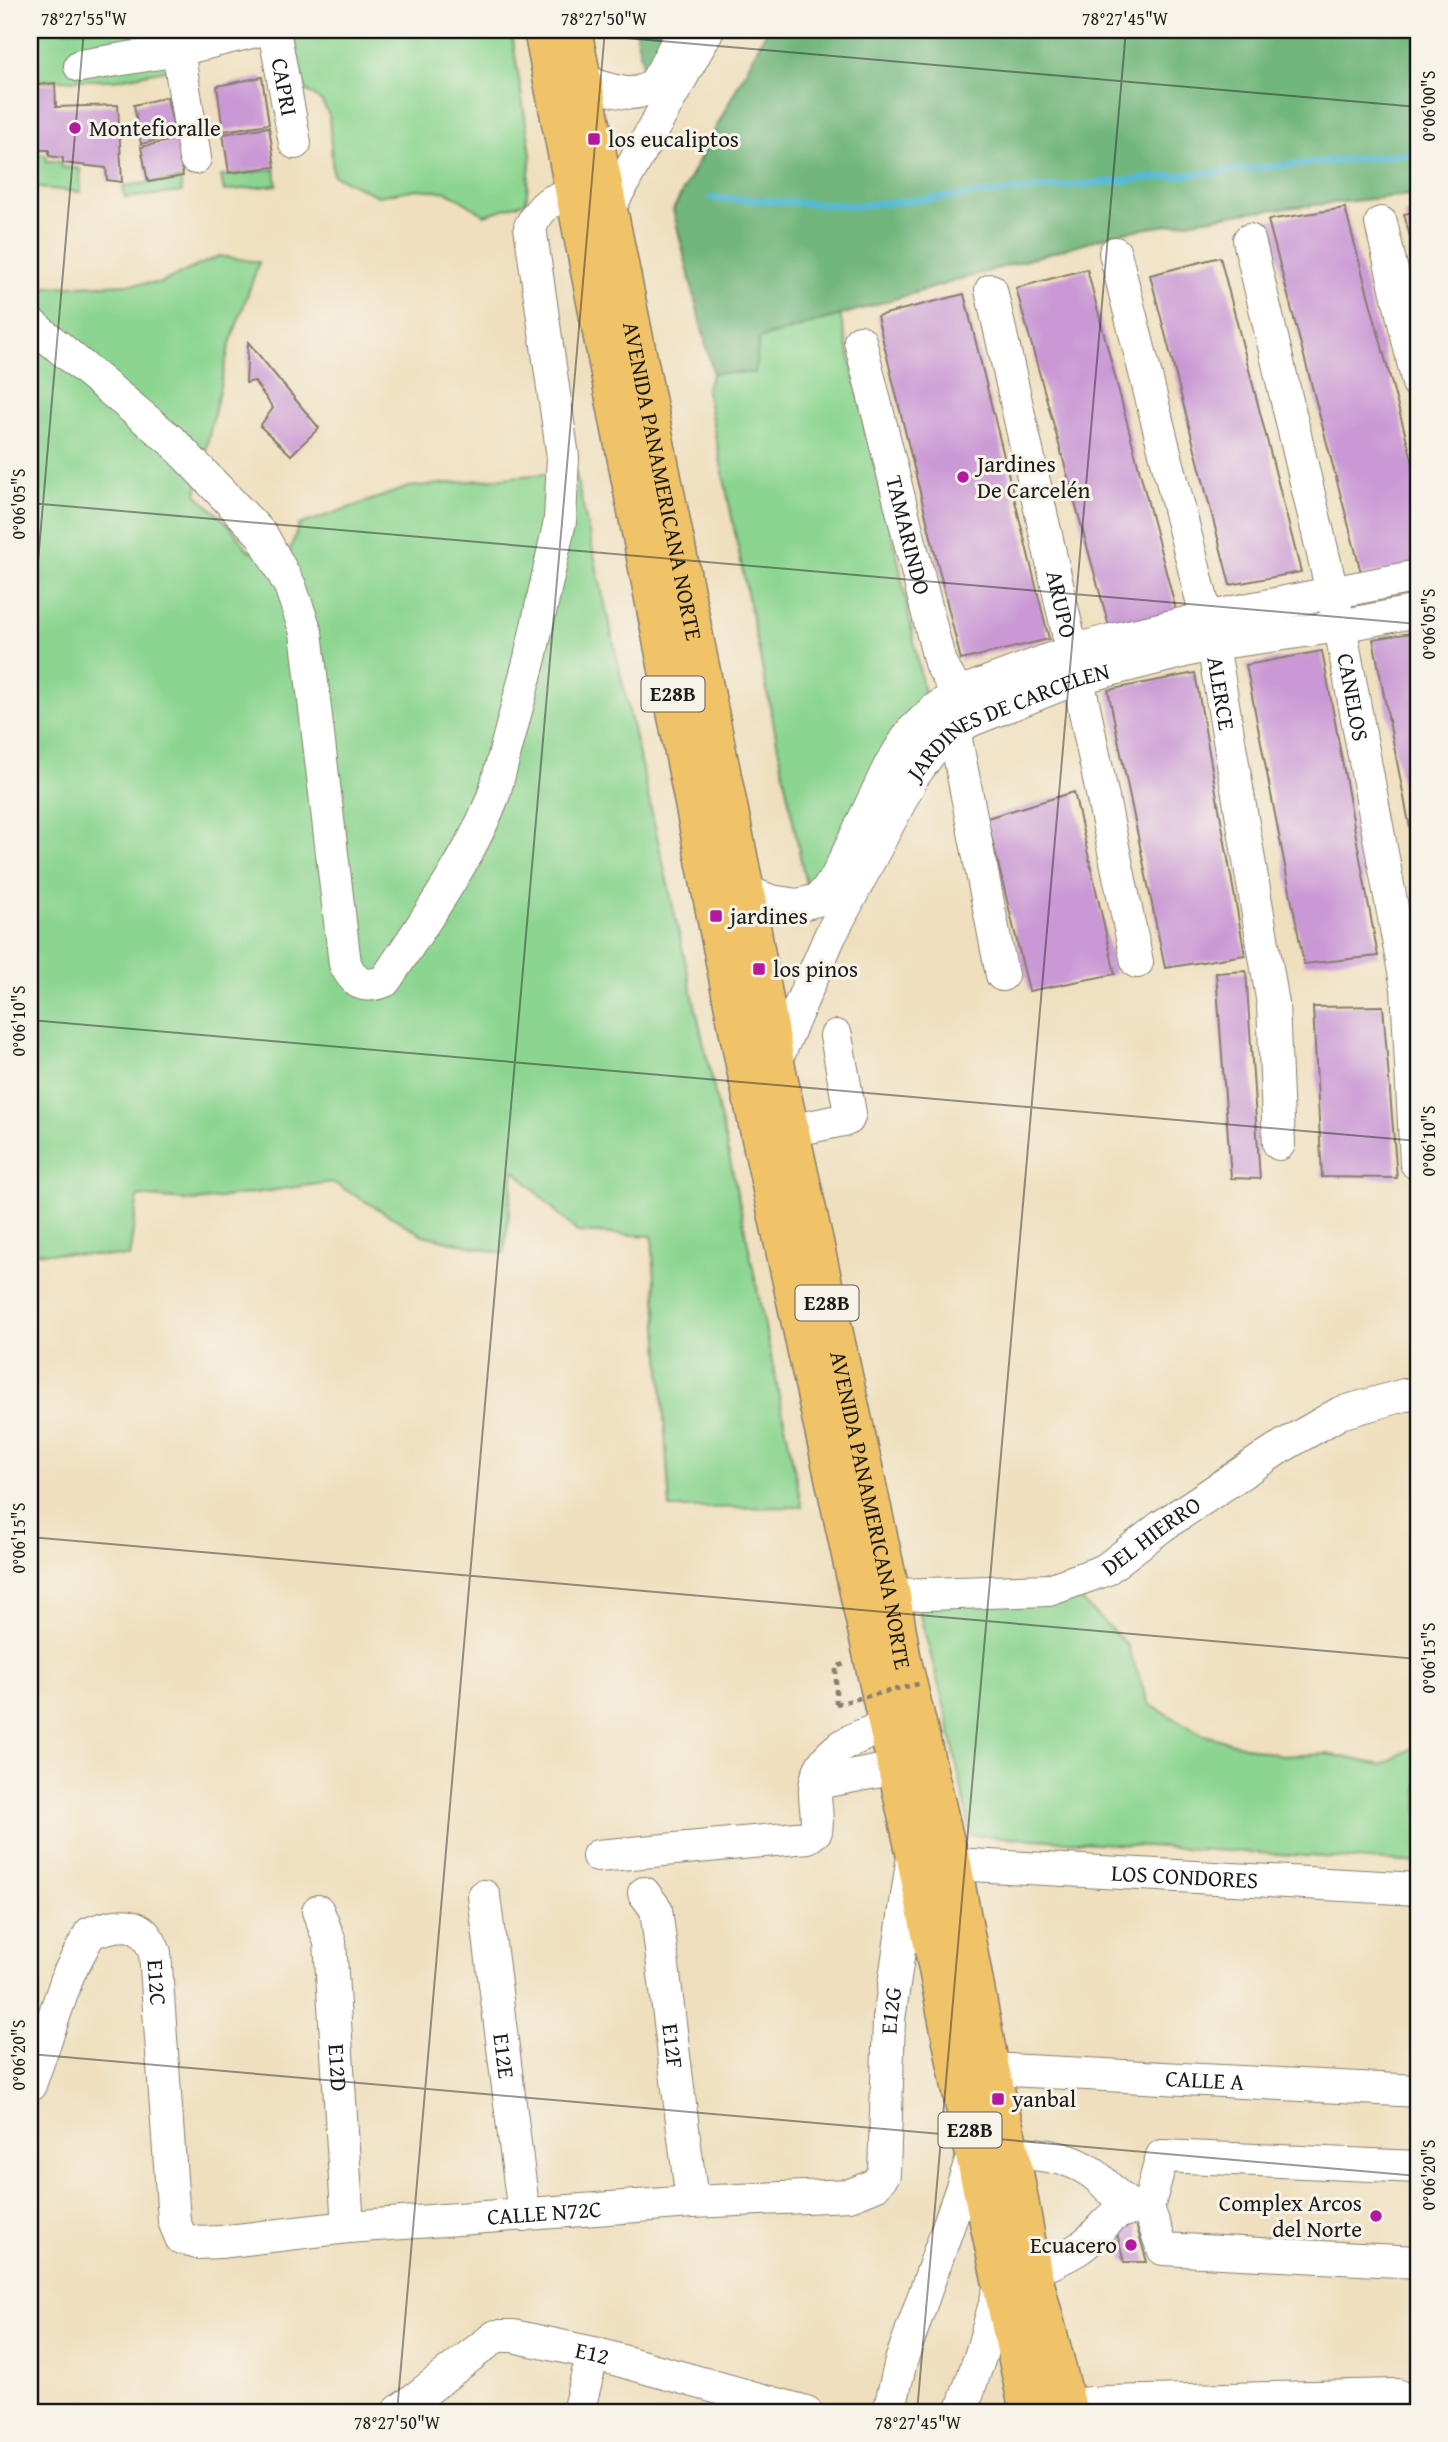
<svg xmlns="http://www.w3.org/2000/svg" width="1448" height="2442" font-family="'Gentium Book Plus',serif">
  <rect width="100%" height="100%" fill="#f7f3e8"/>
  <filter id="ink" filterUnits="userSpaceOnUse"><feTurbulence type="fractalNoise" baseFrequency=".0143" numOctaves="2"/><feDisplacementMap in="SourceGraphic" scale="14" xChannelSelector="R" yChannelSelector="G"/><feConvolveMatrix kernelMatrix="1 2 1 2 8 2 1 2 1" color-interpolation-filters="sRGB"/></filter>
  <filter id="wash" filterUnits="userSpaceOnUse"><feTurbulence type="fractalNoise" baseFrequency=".00686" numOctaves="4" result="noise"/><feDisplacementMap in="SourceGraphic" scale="28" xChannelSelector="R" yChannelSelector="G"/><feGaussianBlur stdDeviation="1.57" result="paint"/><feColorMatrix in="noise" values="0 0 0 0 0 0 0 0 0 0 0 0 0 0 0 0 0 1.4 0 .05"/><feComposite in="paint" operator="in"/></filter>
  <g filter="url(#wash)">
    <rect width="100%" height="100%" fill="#efdfbe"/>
    <path fill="#8cd591" stroke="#547856" stroke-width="2" d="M31,30H253L180,67L114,80H56L30,82Z
      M292,30H511L531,154L526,202L485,215L448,192L417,189L378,196L333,175L329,115L322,102L304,88Z
      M30,154L46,155L47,161L60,162L61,167L80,169L81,192L30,187Z
      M275,169L277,185L224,191L221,176Z
      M180,179L182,192L125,198L123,186Z
      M219,256L259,262L229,347L196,494L231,527L249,551L289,553L299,525L409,487L575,471L740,1205L802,1507L670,1508L652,1236L577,1232L514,1170L504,1254L423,1235L332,1182L197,1201L138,1196L129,1257L30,1252V307L46,287L160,283Z
      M840,315L897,555L925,698L860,799L808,895L706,389L713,373H755L758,339Z
      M916,1600H1081L1127,1645L1149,1704L1204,1735L1281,1756L1327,1754L1382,1765L1413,1747L1418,1675V1863L971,1835L948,1720Z"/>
    <path fill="#71b67b" stroke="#46694c" stroke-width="2" d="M635,30H666L644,70Z
      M767,30H1418V194L1249,212L1118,233L759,339L755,373H713L673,210Z"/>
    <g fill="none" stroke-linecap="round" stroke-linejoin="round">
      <path stroke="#55bad3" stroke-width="7" d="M712,198L855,206L1418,153"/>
    </g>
    <g id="blocks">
      <path fill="#ca99d5" d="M262,77L269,124L223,131L217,86Z
        M55,83L56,107L118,105L122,182L107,180L106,168L63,163V158L49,156V150H30V86Z
        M167,97L175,136L141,144L134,105Z
        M269,127L275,167L229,173L223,134Z
        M176,139L183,176L148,182L141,147Z
        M1345,208L1418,482V565L1362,576L1268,220Z
        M1418,211V263H1417L1404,214Z
        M1220,257L1301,572L1230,585L1150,275Z
        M1087,269L1177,614L1110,630L1016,288Z
        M964,294L1049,639L961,660L877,316Z
        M248,342L319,428L291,455L260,426L273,408L254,381L246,383Z
        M1418,632V864H1417L1373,639Z
        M1322,651L1378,956L1304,964L1246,665Z
        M1195,673L1245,955L1165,968L1108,690Z
        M1074,792L1115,974L1029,991L987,818Z
        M1246,971L1260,1179L1231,1178L1216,973Z
        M1383,1006L1397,1178L1322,1177L1313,1007Z
        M1136,2224L1147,2262H1124L1116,2229Z"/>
    </g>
  </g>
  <g filter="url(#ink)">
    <use href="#blocks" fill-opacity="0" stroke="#867e6d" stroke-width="2"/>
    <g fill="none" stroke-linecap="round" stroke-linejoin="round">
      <g stroke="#867e6d" stroke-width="34">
        <g id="minor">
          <path id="s1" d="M274,30L295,143"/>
          <path d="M178,50L195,158"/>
          <path d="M80,66L178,50L260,30"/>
          <path d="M582,80C604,88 638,104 656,81C663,71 669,57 675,46"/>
          <path d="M608,210L708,30"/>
          <path d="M1381,223L1418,383"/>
          <path id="s2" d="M1249,240L1340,626L1407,988L1416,1163"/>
          <path id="s3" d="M1115,253L1213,644L1273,1004L1279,1144"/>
          <path id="s4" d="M991,290L1078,678L1137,962"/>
          <path d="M30,323L173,442L262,535L290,586L306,632L345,964C355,984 363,989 385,981C423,923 470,859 494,794L530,658L560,521L563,457L530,227C542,204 550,199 575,194"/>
          <path id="s5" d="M860,341L940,663L969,712"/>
          <path d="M954,729L1002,975"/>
          <path d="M744,886L755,895L771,901L797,905L818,900L835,880L889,767L911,732L934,710L959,693L1072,651L1111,640L1234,612L1418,576"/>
          <path id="s6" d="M775,1063L830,936L914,775L930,753L954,729L972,720L1078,678L1213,644L1340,626L1418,611"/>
          <path d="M790,1131L848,1119L850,1113L836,1036"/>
          <path id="s7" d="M868,1596L1049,1590L1105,1570L1162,1526L1276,1450L1340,1413L1404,1395L1418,1394"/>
          <path d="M816,1783L897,1768"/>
          <path d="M598,1856L808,1837L816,1831C819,1817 814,1802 815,1787C819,1749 858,1736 888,1726"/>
          <path id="s8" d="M952,1864L1418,1889"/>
          <path id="s9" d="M644,1893L656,1909L692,2202"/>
          <path id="s10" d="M484,1896L524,2215"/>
          <path id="s11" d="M318,1911L330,1942L348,2227"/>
          <path id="s12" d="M990,2069L1418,2091"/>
          <path id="s13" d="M30,2085L69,1973L90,1933C120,1922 143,1918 155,1953L174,2221L181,2238L197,2243L220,2242L348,2227L692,2202L850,2195L875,2185L884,2174L889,2019L912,1862"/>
          <path d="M1010,2151C1038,2155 1067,2155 1091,2172C1107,2183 1113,2196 1133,2207"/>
          <path d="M1418,2167L1162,2156L1148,2208L1163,2249L1418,2262"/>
          <path d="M1032,2272C1047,2265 1064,2258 1078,2249C1108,2230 1104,2207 1147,2208"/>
          <path d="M1066,2405L1107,2402L1397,2395"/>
          <path id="s14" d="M398,2412L496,2336H513L593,2353L806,2412"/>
          <path d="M578,2412L593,2353"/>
          <path d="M889,2412L901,2361L975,2150"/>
          <path d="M961,2412L981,2354L1001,2282"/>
        </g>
      </g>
      <g stroke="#867e6d" stroke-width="41">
        <g id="major">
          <path d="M543,30L745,1064L914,1847L966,2112L1029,2412"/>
          <path id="s15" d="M572,30L744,886L775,1063L891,1596L902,1661L947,1850L952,1864L990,2069L1010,2151L1032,2272L1068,2412"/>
        </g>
      </g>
      <path stroke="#867e6d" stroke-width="4.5" stroke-dasharray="5 5" stroke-linecap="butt" d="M836,1704V1667L847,1663"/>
      <use href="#minor" stroke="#fff" stroke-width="32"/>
      <use href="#major" stroke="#f1c369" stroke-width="38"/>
      <path stroke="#867e6d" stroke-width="4.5" stroke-dasharray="5 5" stroke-linecap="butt" d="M836,1704L922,1683"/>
    </g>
  </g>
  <path fill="none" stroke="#1c1c1c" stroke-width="2" stroke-opacity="0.45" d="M534,30L1418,107M30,503L1418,624M30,654L84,30M30,1020L1418,1141M30,1537L1418,1659M30,2054L1418,2176M397,2412L605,30M917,2412L1126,30"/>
  <g fill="#b5179e" stroke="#f7f3e8" stroke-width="2.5">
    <circle cx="75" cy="128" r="7"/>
    <rect x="587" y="132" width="14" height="14" rx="3.5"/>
    <circle cx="963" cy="477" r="7"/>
    <rect x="709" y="909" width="14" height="14" rx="3.5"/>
    <rect x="752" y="962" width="14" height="14" rx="3.5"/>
    <rect x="991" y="2092" width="14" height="14" rx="3.5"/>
    <circle cx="1376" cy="2216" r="7"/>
    <circle cx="1131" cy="2245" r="7"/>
  </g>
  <g text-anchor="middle" stroke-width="6" stroke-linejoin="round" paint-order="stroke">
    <g fill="#f7f3e8" stroke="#5e5c59" stroke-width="2">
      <rect x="641.5" y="676.5" width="63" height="35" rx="5"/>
      <rect x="795.5" y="1285.5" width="63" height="35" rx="5"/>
      <rect x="938.5" y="2112.5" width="63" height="35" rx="5"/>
    </g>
    <g font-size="21" font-weight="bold" fill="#1c1c1c">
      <text x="673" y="701">E28B</text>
      <text x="827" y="1310">E28B</text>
      <text x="970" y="2137">E28B</text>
    </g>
    <g font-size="23" fill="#1c1c1c" stroke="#f7f3e8">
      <text dy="8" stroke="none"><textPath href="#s1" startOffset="58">CAPRI</textPath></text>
      <text dy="8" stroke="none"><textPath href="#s15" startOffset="460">AVENIDA PANAMERICANA NORTE</textPath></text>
      <text dy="8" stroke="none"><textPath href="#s5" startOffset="200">TAMARINDO</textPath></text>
      <text dy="8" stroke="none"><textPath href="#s4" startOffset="322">ARUPO</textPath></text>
      <text dy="8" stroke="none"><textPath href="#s3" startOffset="453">ALERCE</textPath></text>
      <text dy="8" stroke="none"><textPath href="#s2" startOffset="469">CANELOS</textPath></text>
      <text dy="8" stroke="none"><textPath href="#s6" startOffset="432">JARDINES DE CARCELEN</textPath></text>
      <text dy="8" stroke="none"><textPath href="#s15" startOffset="1510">AVENIDA PANAMERICANA NORTE</textPath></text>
      <text dy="8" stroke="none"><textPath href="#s7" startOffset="298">DEL HIERRO</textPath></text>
      <text dy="8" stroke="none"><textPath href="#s8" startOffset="233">LOS CONDORES</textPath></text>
      <text dy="8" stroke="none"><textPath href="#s13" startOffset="273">E12C</textPath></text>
      <text dy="8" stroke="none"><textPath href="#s13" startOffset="1407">E12G</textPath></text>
      <text dy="8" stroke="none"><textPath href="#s9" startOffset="158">E12F</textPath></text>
      <text dy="8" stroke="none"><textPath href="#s10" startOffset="161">E12E</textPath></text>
      <text dy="8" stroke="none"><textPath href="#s11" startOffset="159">E12D</textPath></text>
      <text dy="8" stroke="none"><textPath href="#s12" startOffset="215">CALLE A</textPath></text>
      <text dy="8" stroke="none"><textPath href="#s13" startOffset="896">CALLE N72C</textPath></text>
      <text dy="8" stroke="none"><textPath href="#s14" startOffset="222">E12</textPath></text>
    </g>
    <g font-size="23" fill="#1c1c1c" stroke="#f7f3e8" text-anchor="start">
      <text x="89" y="136">Montefioralle</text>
      <text x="608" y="147">los eucaliptos</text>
      <text x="977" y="472">Jardines<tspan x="977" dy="26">De Carcelén</tspan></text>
      <text x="730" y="924">jardines</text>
      <text x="773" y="977">los pinos</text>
      <text x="1012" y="2107">yanbal</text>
      <text x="1362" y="2211" text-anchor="end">Complex Arcos<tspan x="1362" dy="26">del Norte</tspan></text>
      <text x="1117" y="2253" text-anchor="end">Ecuacero</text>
    </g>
  </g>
  <rect width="1448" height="2442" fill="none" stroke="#f7f3e8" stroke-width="77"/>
  <rect x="38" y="38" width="1372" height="2366" fill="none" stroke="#1c1c1c" stroke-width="2.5"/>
  <g font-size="18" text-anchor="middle" fill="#1c1c1c">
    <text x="84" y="25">78°27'55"W</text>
    <text x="604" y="25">78°27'50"W</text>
    <text x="1125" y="25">78°27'45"W</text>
    <text transform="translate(1429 106) rotate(-90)" y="6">0°06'00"S</text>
    <text transform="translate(19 504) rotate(-90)" y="6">0°06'05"S</text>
    <text transform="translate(1429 624) rotate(-90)" y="6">0°06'05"S</text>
    <text transform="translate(19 1021) rotate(-90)" y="6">0°06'10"S</text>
    <text transform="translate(1429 1141) rotate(-90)" y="6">0°06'10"S</text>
    <text transform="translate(19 1538) rotate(-90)" y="6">0°06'15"S</text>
    <text transform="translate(1429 1658) rotate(-90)" y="6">0°06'15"S</text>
    <text transform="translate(19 2055) rotate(-90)" y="6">0°06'20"S</text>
    <text transform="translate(1429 2175) rotate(-90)" y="6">0°06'20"S</text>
    <text x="397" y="2429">78°27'50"W</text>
    <text x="918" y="2429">78°27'45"W</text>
  </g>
</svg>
